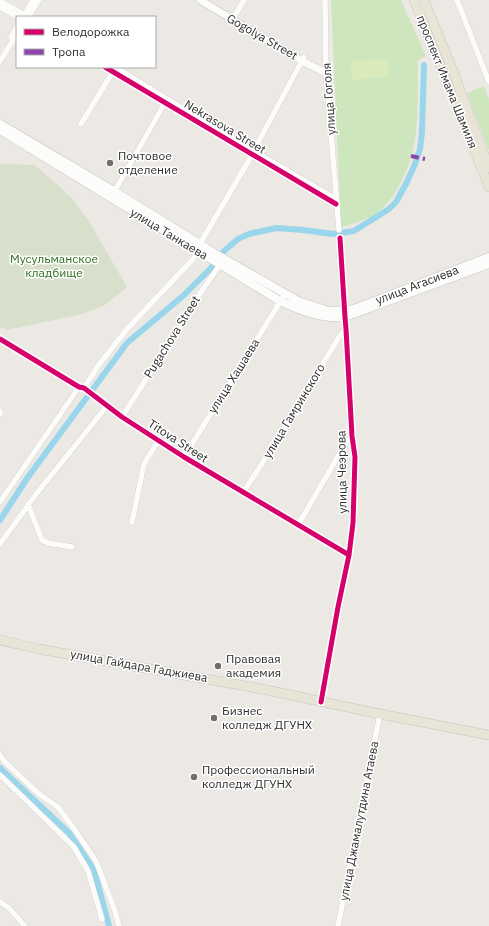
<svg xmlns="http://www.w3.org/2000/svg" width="489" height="926" font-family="'IBM Plex Sans',sans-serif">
  <rect width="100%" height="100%" fill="#ece8e4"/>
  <path fill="#cee6be" d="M331,0H401L426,56L418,60C417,107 422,150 396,191C390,200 382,211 373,216C363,221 352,224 341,227Z
    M484,86L489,99V151L467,93Z"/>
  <path fill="#d8e0cc" d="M6,164L35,165L72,198L88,220L127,287L103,306L82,314L7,330L0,327V165Z"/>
  <path fill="#d9eabb" d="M387,59L389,77L352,80L350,61Z"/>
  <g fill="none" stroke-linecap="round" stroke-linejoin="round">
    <path stroke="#99d6ec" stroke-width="6" d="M0,520L28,477L127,343L184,295L211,268L224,251L238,239L249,234L276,228L303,230L333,234L354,231L389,209L396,202L407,182L415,164L420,149L422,132L424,65
      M0,768L69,833L94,870L109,926"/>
    <g stroke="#c5c4c5" stroke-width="6">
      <path id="minor" d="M325,0L326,73L339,230
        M457,0L489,82
        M0,1L28,17
        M0,7L18,17
        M23,17L33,0
        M28,17L39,0
        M232,20L244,0
        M11,37L17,27
        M0,61L17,34
        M105,67L336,204
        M115,67L210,125L336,199
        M81,124L114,70
        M113,194L166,101
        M198,247L252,155L254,150L304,57
        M0,339L79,387L84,388L122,417L184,457L349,555
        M84,388L98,366L127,329L194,258
        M0,411V414
        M122,417L205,286L222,262
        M184,457L285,294
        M243,493L273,446L339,337L346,329
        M0,502L79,387
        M28,504L42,540L48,543L72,547
        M132,522L144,464L158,441
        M298,525L344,446L352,436
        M0,544L37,493L107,406
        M321,702L338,607L349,555L353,523L355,457L352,436L346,329L345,317L340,238
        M0,755L5,762L39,794L58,807L75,830L96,861L115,911L119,926
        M0,775L74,847L88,871L102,919
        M0,902L9,908L25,926
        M338,926L380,714"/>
    </g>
    <g stroke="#c5c4c5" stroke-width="8">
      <path id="tertiary" d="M200,0L302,61L326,73"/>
    </g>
    <g stroke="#c5c4c5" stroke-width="9">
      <path id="secondary" d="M0,124L114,191L214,253L298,301L329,311H344L354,309L489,257
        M0,130L280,301C301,311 321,319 345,317L489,264"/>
    </g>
    <g stroke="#c6c5c4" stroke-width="10">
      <path id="primary" d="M414,0L489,187
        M424,0L453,71L489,168
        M0,640L39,649L262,689L380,714L489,735"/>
    </g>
    <use href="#minor" stroke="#fcfcfb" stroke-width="5.5"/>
    <use href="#tertiary" stroke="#fcfcfb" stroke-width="7"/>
    <use href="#secondary" stroke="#fcfcfb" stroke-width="8"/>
    <use href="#primary" stroke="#e8e4d6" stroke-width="9"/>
    <path stroke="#8e44ad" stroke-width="4" stroke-dasharray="8 4" stroke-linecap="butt" d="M411,156L425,159"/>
    <g stroke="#fff" stroke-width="8">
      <path id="cycleway" d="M105,67L336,204
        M0,339L79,387L84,388L122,417L184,457L349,555
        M321,702L338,607L349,555L353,523L355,457L352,436L346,329L345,317L340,238"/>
    </g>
    <use href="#cycleway" stroke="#d6006c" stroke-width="5"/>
  </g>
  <g fill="#706f6e" stroke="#fff" stroke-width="1.5">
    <circle cx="110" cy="163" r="4"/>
    <circle cx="218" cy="666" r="4"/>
    <circle cx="214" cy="718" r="4"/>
    <circle cx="194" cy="777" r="4"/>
  </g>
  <g text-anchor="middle" stroke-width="3" stroke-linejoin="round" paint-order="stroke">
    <g font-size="12" fill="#2e2e2e" stroke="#fff">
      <text transform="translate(262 37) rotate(30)" y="4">Gogolya Street</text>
      <text transform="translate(447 82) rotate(68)" y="4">проспект Имама Шамиля</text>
      <text transform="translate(329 99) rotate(-94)" y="4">улица Гоголя</text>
      <text transform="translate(225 127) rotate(31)" y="4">Nekrasova Street</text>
      <text transform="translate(169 234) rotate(31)" y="4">улица Танкаева</text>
      <text transform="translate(417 285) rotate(-21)" y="4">улица Агасиева</text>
      <text transform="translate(172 337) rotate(-58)" y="4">Pugachova Street</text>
      <text transform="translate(234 376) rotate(-58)" y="4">улица Хашаева</text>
      <text transform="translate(294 411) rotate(-59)" y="4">улица Гамринского</text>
      <text transform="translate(178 441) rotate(33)" y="4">Titova Street</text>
      <text transform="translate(342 472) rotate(-91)" y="4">улица Чеэрова</text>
      <text transform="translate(139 666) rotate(10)" y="4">улица Гайдара Гаджиева</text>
      <text transform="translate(359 821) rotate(-79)" y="4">улица Джамалутдина Атаева</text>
    </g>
    <g font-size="12" fill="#2e2e2e" stroke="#fff" text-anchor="start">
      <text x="118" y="160">Почтовое<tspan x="118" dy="14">отделение</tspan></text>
      <text x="226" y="663">Правовая<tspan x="226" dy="14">академия</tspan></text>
      <text x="222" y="715">Бизнес<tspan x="222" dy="14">колледж ДГУНХ</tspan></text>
      <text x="202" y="774">Профессиональный<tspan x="202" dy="14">колледж ДГУНХ</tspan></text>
    </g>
    <g font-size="12" fill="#2c6e1b" stroke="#fff">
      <text x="54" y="263">Мусульманское<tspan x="54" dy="14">кладбище</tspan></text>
    </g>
  </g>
  <rect x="16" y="16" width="140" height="52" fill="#ffffff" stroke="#ababab"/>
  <rect x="24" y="29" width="20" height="6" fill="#d6006c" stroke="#ababab"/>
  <text x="52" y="36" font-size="12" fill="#2e2e2e">Велодорожка</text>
  <rect x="24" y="49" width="20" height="6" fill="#8e44ad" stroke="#ababab"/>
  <text x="52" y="56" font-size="12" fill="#2e2e2e">Тропа</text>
</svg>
